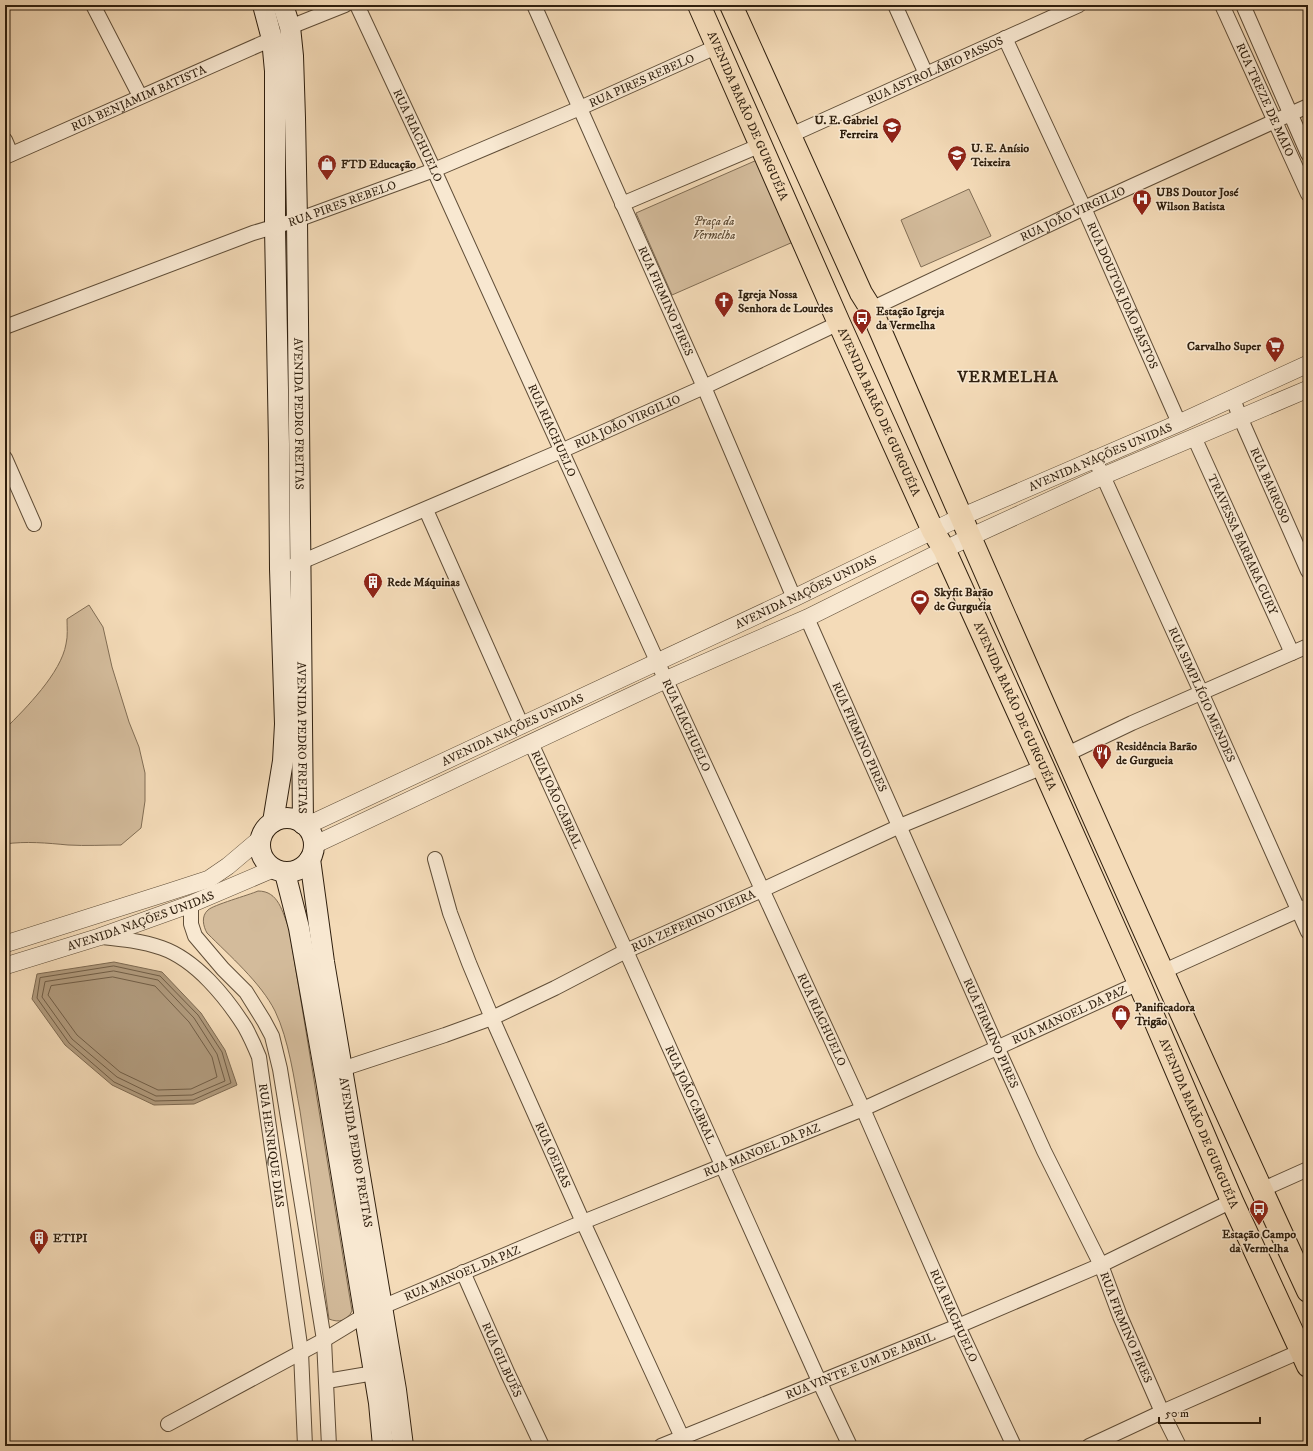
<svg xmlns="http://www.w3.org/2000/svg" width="1313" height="1451" font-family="'IM FELL DW Pica',serif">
  <rect width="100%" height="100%" fill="#f4dbb8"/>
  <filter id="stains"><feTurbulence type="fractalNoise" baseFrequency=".005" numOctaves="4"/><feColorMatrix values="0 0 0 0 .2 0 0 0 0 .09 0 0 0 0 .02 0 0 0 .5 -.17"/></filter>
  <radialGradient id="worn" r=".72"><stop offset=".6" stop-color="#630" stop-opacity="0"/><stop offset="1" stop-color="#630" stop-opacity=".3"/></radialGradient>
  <path fill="#d3bb9b" stroke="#816d54" d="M757,160L793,242L672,295L636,213Z
    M969,189L991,236L921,267L901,220Z
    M89,605L103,627L112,667L129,722L139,747L145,773V801L141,828L121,845C104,845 86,846 68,845C47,843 26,841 5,844V729C26,708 61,673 66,644C68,636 67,627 67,619Z
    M258,891C279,891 282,912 289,928L352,1311C347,1321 339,1323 329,1319C319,1250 311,1180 300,1111C294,1079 289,1040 275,1011C261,983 229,955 207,933C203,926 201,916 208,910C213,905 249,895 258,891Z"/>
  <path fill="#b19b7e" stroke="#7d6951" d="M114,962L162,972L201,1013L225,1050L237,1085L194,1104L154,1105L112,1085L65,1045L32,999L37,974Z"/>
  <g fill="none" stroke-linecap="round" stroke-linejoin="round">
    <path stroke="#705d46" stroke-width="1" d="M114,966L160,976L198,1015L222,1052L231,1083L193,1100L155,1101L114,1082L69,1043L37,998L40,978Z
      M114,971L158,980L194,1018L217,1054L225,1081L192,1095L156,1096L117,1077L72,1039L42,997L45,982Z
      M113,977L155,986L189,1022L212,1057L217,1077L191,1089L158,1090L120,1072L77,1035L48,995L51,986Z"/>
    <g stroke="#604e38" stroke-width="16">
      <g id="minor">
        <path d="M93,5L140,96"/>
        <path id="s1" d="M357,5L434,170L657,661L863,1109L958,1326L1014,1446"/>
        <path id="s2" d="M534,5L704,387L794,598"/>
        <path d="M895,5L926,74"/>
        <path id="s3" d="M1222,5L1308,194"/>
        <path d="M1243,5L1308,154"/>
        <path d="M290,27L345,5"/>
        <path id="s4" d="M1005,38L1084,208L1179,423"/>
        <path id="s5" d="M791,135L1079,5"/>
        <path d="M5,140L11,154"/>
        <path id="s6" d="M5,157L272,39"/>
        <path d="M622,204L761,145"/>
        <path id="s7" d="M871,309L1084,208L1308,106"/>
        <path id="s8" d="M5,327L253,233L297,220L434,170L580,108L716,47"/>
        <path id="s9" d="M1233,399L1240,417L1308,571"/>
        <path id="s10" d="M1194,437L1292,653"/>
        <path d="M5,458L34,524"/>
        <path id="s11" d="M1094,458L1103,476L1201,692L1308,932"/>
        <path d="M426,510L522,726"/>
        <path id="s12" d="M294,565L561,451L704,387L839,323"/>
        <path id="s13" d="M807,618L997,1047L1044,1151L1101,1265L1120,1316L1162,1412L1179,1446"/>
        <path id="s14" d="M531,743L626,951L819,1381L850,1446"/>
        <path d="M1065,755L1132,723L1308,646"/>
        <path id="s15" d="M435,859L450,913L469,963L492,1018L583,1222L686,1446"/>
        <path d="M191,904V924L195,936L223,969L246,992L264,1021L272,1036L280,1069L324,1340L329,1446"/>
        <path id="s16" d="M102,937C122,939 142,941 162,948C196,960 226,997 245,1027C250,1036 255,1047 259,1057L301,1352L305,1446"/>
        <path d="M1162,972L1308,906"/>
        <path id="s17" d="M342,1069L445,1035L492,1018L555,988L626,951L762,890L900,826L1043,767"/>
        <path d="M1261,1190L1308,1169"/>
        <path id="s18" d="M463,1272L508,1374L542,1446"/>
        <path d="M327,1381L374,1373"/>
        <path id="s19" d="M168,1424L324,1340L365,1315L382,1307L583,1222L863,1109L1139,983"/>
        <path id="s20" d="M661,1446L958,1326L1101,1265L1232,1201"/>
        <path d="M1089,1446L1162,1412L1301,1351"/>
      </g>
    </g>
    <g stroke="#604e38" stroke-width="18">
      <g id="tertiary">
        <path id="s21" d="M306,826L794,598L961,517L1179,423L1308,364"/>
        <path d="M314,845L665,680L807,618L970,537L1103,476L1308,389"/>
        <path d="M5,944L169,892L209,879L228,866L261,838"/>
        <path id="s22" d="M5,966L99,937L191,904L273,869"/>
      </g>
    </g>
    <g stroke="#2f1f0e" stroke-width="22">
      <g id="secondary">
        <path d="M263,5L272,39L275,71V228L279,444L280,569L285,724L283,761L273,822"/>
        <path id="s23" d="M283,5L290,27L293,56L295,118L297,220L303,824"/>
        <circle cx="287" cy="845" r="27"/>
        <path id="s24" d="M310,859L324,962L396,1390L403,1446"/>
        <path d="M285,873L299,928L326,1080L379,1403L383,1446"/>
      </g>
    </g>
    <g stroke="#2f1f0e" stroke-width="24">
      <g id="primary">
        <path id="s25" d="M699,5L839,323L933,531L944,549L1043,767L1139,983L1232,1201L1308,1366"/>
        <path d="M731,5L861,293L871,309C1013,638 1158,966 1308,1291"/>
      </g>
    </g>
    <use href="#minor" stroke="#f8e8d1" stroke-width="14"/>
    <use href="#tertiary" stroke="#f8e8d1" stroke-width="17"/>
    <use href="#secondary" stroke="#f8e8d1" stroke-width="20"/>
    <use href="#primary" stroke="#f4dbb8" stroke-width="22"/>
  </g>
  <defs>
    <g id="school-pin" transform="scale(1)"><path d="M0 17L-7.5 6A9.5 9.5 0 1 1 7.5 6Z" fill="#8f2418" stroke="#f8e8d1"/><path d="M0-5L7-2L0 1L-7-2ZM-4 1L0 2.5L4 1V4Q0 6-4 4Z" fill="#fff"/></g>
    <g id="shop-pin" transform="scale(1)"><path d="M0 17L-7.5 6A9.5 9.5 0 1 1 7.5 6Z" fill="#8f2418" stroke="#f8e8d1"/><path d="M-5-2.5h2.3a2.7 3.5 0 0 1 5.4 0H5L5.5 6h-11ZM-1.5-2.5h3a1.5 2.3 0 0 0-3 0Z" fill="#fff"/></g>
    <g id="hospital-pin" transform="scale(1)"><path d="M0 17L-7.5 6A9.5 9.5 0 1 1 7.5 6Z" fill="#8f2418" stroke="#f8e8d1"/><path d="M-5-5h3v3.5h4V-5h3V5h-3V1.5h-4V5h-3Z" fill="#fff"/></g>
    <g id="church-pin" transform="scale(1)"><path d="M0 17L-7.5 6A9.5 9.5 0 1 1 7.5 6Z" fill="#8f2418" stroke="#f8e8d1"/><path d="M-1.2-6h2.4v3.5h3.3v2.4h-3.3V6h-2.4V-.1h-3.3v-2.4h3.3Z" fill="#fff"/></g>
    <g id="bus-pin" transform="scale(1)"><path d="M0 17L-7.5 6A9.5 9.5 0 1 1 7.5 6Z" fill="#8f2418" stroke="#f8e8d1"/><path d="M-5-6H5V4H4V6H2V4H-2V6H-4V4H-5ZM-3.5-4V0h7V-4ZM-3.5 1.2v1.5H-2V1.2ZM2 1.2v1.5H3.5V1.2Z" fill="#fff"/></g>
    <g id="supermarket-pin" transform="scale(1)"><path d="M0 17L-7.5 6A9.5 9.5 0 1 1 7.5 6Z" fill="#8f2418" stroke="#f8e8d1"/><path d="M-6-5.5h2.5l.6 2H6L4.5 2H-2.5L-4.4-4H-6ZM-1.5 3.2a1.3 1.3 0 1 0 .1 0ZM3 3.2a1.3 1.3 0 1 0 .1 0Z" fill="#fff"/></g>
    <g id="building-pin" transform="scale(1)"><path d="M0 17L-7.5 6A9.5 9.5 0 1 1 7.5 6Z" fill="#8f2418" stroke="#f8e8d1"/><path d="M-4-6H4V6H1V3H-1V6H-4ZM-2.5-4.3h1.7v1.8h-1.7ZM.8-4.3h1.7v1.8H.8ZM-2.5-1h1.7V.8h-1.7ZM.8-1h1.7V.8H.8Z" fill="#fff"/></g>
    <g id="stadium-pin" transform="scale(1)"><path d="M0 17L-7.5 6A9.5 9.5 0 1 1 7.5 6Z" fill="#8f2418" stroke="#f8e8d1"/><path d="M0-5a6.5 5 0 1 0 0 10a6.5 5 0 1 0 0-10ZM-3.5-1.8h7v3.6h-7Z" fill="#fff"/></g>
    <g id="restaurant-pin" transform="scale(1)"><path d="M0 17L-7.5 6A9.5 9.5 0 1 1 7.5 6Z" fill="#8f2418" stroke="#f8e8d1"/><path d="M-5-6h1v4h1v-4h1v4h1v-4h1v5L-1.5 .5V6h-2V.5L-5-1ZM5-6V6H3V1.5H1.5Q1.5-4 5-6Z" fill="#fff"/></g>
  </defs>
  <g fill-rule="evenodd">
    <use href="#school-pin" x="892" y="127"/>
    <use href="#school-pin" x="957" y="155"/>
    <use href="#shop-pin" x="327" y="164"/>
    <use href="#hospital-pin" x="1142" y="199"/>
    <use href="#church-pin" x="724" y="301"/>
    <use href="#bus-pin" x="862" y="318"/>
    <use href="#supermarket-pin" x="1275" y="346"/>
    <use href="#building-pin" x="373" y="582"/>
    <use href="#stadium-pin" x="920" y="599"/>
    <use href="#restaurant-pin" x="1102" y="753"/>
    <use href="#shop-pin" x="1121" y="1014"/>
    <use href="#bus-pin" x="1259" y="1209"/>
    <use href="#building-pin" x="39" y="1238"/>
  </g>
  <g text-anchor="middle" stroke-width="3" stroke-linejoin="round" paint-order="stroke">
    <g font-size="12" fill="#2f1f0e" stroke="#f8e8d1">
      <text dy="4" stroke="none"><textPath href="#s5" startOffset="158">RUA ASTROLÁBIO PASSOS</textPath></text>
      <text dy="4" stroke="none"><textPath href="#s8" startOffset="683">RUA PIRES REBELO</textPath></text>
      <text dy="4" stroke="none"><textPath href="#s6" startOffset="146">RUA BENJAMIM BATISTA</textPath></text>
      <text dy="4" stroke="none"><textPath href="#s3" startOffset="104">RUA TREZE DE MAIO</textPath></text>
      <text dy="4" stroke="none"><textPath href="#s25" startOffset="121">AVENIDA BARÃO DE GURGUÉIA</textPath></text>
      <text dy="4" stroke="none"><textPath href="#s1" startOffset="144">RUA RIACHUELO</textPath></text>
      <text dy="4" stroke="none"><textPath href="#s8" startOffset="359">RUA PIRES REBELO</textPath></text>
      <text dy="4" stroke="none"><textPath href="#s7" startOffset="223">RUA JOÃO VIRGILIO</textPath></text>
      <text dy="4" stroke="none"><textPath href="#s4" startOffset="283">RUA DOUTOR JOÃO BASTOS</textPath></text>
      <text dy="4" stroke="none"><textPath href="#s2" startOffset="324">RUA FIRMINO PIRES</textPath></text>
      <text dy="4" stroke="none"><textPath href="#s25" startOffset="445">AVENIDA BARÃO DE GURGUÉIA</textPath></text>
      <text dy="4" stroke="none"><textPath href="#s23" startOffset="410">AVENIDA PEDRO FREITAS</textPath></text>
      <text dy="4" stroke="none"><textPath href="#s12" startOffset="363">RUA JOÃO VIRGILIO</textPath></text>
      <text dy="4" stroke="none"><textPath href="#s1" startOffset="468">RUA RIACHUELO</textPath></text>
      <text dy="4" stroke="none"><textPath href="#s21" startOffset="876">AVENIDA NAÇÕES UNIDAS</textPath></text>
      <text dy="4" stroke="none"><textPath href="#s9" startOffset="94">RUA BARROSO</textPath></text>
      <text dy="4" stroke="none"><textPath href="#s10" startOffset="118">TRAVESSA BARBARA CURY</textPath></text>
      <text dy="4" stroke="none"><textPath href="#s21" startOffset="552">AVENIDA NAÇÕES UNIDAS</textPath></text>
      <text dy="4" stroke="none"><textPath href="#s11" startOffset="260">RUA SIMPLÍCIO MENDES</textPath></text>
      <text dy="4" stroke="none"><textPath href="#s25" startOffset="769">AVENIDA BARÃO DE GURGUÉIA</textPath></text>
      <text dy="4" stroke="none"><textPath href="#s1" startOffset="792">RUA RIACHUELO</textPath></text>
      <text dy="4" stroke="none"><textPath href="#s21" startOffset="228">AVENIDA NAÇÕES UNIDAS</textPath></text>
      <text dy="4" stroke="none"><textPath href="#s13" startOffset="130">RUA FIRMINO PIRES</textPath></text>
      <text dy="4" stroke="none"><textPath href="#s23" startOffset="734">AVENIDA PEDRO FREITAS</textPath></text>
      <text dy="4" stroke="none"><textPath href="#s14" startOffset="62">RUA JOÃO CABRAL</textPath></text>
      <text dy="4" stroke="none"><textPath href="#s22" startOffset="143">AVENIDA NAÇÕES UNIDAS</textPath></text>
      <text dy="4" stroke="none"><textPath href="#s17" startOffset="382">RUA ZEFERINO VIEIRA</textPath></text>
      <text dy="4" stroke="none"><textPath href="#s19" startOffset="991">RUA MANOEL DA PAZ</textPath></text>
      <text dy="4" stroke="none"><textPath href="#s1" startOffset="1116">RUA RIACHUELO</textPath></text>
      <text dy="4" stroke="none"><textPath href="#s13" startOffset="454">RUA FIRMINO PIRES</textPath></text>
      <text dy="4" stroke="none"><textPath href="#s14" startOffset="386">RUA JOÃO CABRAL</textPath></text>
      <text dy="4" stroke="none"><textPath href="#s25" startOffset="1225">AVENIDA BARÃO DE GURGUÉIA</textPath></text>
      <text dy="4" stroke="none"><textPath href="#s16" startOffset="300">RUA HENRIQUE DIAS</textPath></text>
      <text dy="4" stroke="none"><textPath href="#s19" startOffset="655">RUA MANOEL DA PAZ</textPath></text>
      <text dy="4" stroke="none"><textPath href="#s24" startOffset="297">AVENIDA PEDRO FREITAS</textPath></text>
      <text dy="4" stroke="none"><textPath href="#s15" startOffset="319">RUA OEIRAS</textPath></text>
      <text dy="4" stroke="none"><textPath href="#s19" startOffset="331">RUA MANOEL DA PAZ</textPath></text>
      <text dy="4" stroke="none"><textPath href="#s1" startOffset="1440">RUA RIACHUELO</textPath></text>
      <text dy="4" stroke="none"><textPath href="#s13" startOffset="778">RUA FIRMINO PIRES</textPath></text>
      <text dy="4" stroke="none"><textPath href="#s18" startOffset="96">RUA GILBUÉS</textPath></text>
      <text dy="4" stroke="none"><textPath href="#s20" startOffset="215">RUA VINTE E UM DE ABRIL</textPath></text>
    </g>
    <g font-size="12" font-weight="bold" fill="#2f1f0e" stroke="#f8e8d1" text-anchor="start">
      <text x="878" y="124" text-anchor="end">U. E. Gabriel<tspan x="878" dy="14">Ferreira</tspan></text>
      <text x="971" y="152">U. E. Anísio<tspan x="971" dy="14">Teixeira</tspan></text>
      <text x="341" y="168">FTD Educação</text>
      <text x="1156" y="196">UBS Doutor José<tspan x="1156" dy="14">Wilson Batista</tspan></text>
      <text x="738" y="298">Igreja Nossa<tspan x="738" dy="14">Senhora de Lourdes</tspan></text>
      <text x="876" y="315">Estação Igreja<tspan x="876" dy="14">da Vermelha</tspan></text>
      <text x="1261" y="350" text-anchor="end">Carvalho Super</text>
      <text x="387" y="586">Rede Máquinas</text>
      <text x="934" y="596">Skyfit Barão<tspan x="934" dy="14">de Gurguéia</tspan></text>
      <text x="1116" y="750">Residência Barão<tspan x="1116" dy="14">de Gurgueia</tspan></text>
      <text x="1135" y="1011">Panificadora<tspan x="1135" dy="14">Trigão</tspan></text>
      <text x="1259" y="1238" text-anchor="middle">Estação Campo<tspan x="1259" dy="14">da Vermelha</tspan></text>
      <text x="53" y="1242">ETIPI</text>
    </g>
    <g font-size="12" font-style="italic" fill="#604e38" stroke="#f8e8d1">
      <text x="714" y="225">Praça da<tspan x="714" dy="14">Vermelha</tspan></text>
    </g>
    <g font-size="16" font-weight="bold" letter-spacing="1" fill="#2f1f0e" stroke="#f8e8d1">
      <text x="1008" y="382">VERMELHA</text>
    </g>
  </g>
  <rect width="1313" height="1451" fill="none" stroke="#f4dbb8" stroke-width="20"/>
  <rect x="6" y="6" width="1301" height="1439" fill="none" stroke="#2f1f0e" stroke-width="2"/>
  <rect x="10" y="10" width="1293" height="1431" fill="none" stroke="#2f1f0e"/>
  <path d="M1159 1417v6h101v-6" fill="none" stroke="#2f1f0e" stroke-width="2"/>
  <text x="1165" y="1417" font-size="12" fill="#2f1f0e" stroke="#f8e8d1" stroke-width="3" paint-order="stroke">50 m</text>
  <rect width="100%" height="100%" filter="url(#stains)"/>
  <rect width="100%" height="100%" fill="url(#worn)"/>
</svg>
